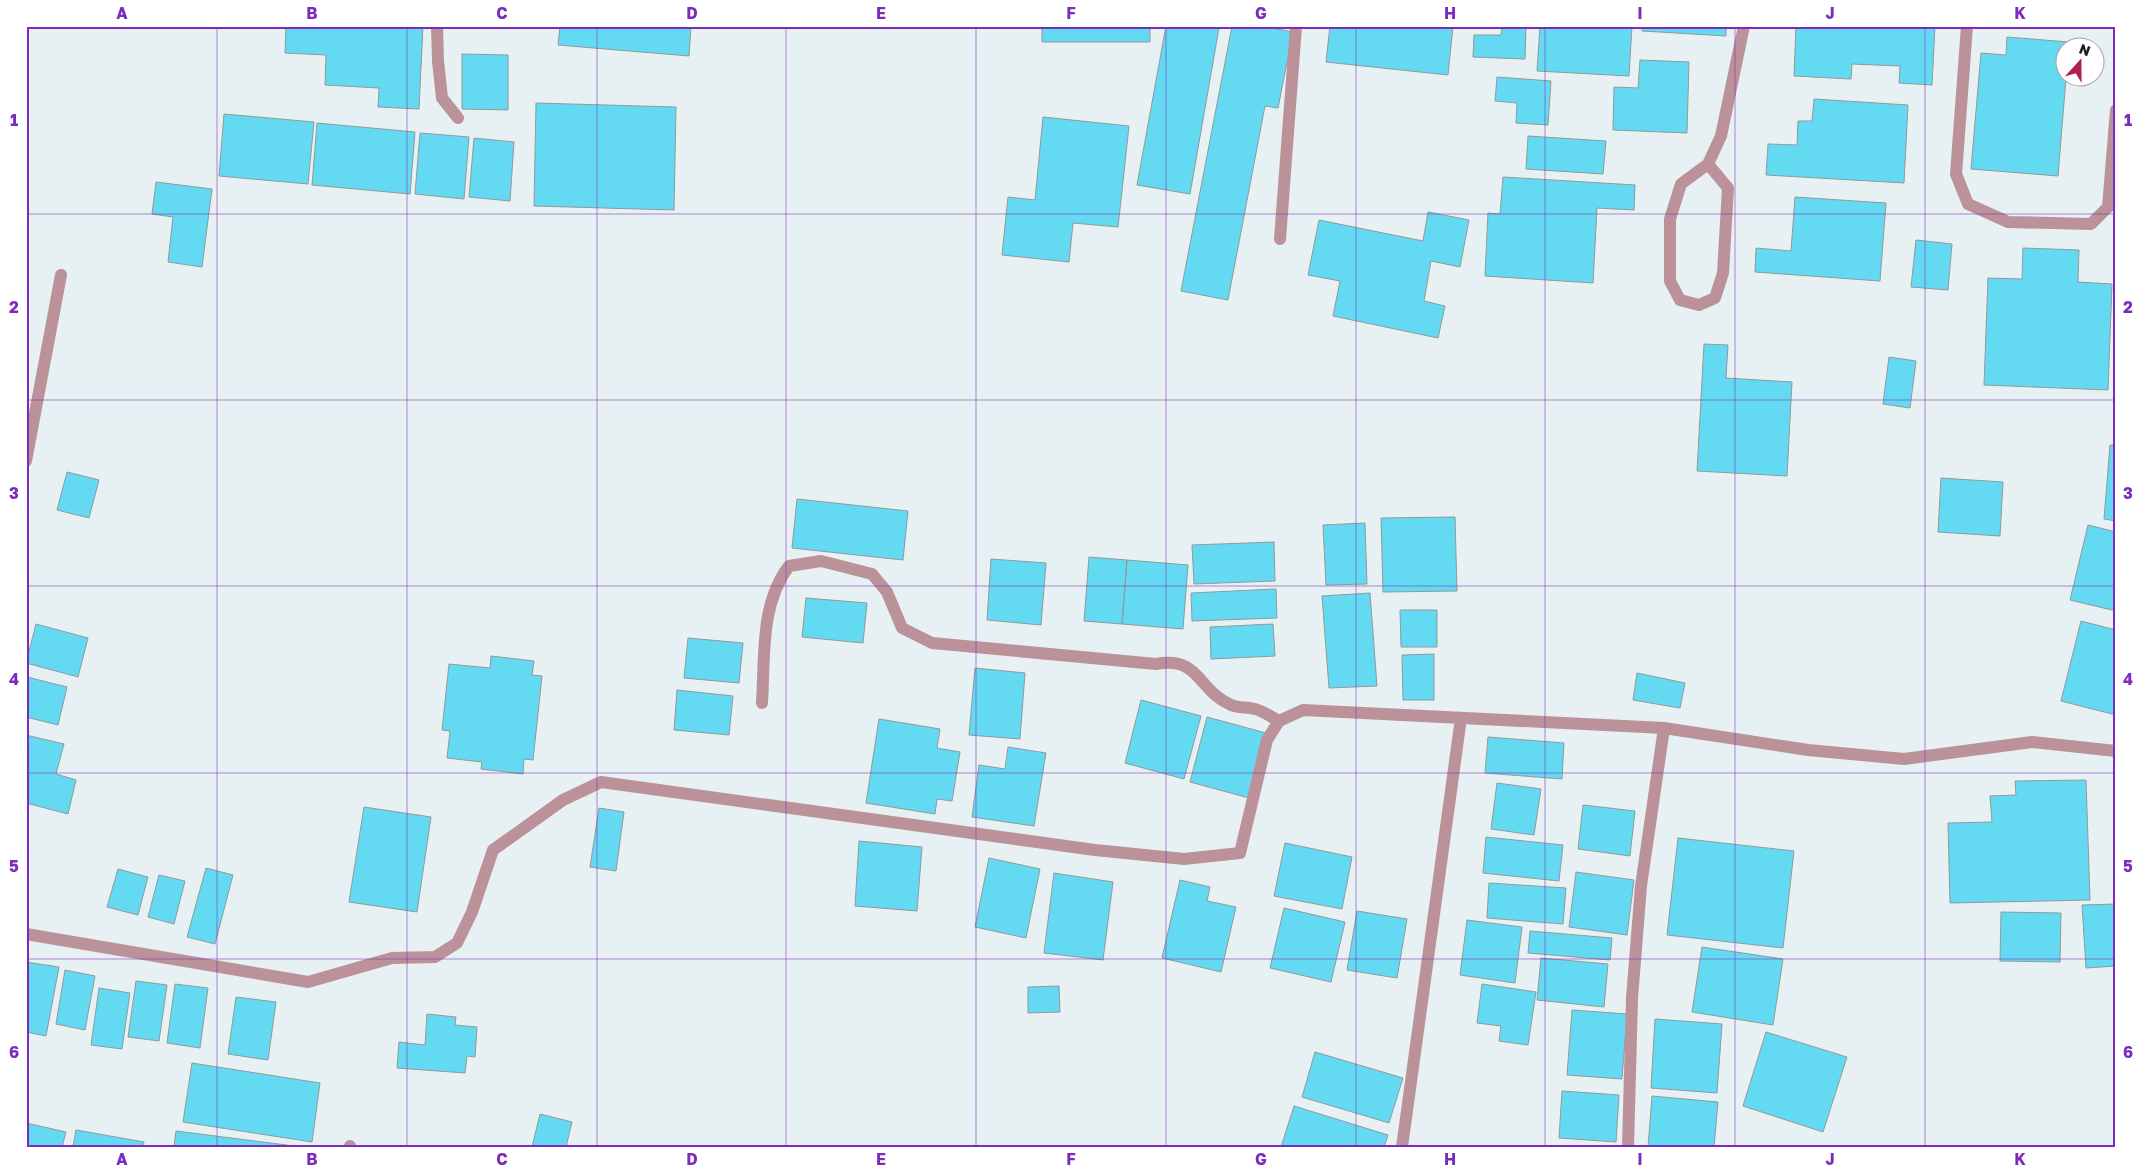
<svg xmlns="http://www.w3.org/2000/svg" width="2142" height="1173" font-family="'Golos Text',sans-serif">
  <rect width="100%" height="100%" fill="#e7f0f2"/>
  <path fill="#63daf2" stroke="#92999b" d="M286,26H423L419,109L378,107L379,88L325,85L326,55L285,53Z
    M560,26H691L689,56L558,45Z
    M1042,26H1150V42H1042Z
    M1166,26H1207L1219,28L1190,194L1137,185Z
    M1232,26H1262L1293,32L1278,108L1265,106L1228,300L1181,291Z
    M1330,26H1453L1448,75L1326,62Z
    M1502,26H1526L1525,59L1473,57L1474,35H1501Z
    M1540,26H1632L1629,76L1537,71Z
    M1642,26H1726V36L1642,31Z
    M1796,26H1935L1932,85L1899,83L1900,66L1852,64L1851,79L1794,76Z
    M2007,37L2069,42L2068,48H2064L2066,78L2058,176L1971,169L1981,53L2006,55Z
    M462,54L508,55V110L462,109Z
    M1640,60L1689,62L1687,133L1613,130L1614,87L1638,88Z
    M1497,77L1551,81L1548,125L1516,123L1517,103L1495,101Z
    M1814,99L1908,105L1904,183L1766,175L1768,144L1797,145L1798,121H1812Z
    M536,103L676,107L674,210L534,206Z
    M224,114L314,122L308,184L219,176Z
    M1043,117L1129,126L1118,227L1073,223L1069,262L1002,255L1008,197L1035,200Z
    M317,123L415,132L410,194L312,185Z
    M420,133L469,137L464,199L415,194Z
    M1528,136L1606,141L1603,174L1526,169Z
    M474,138L514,142L510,201L469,197Z
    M1503,177L1635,185L1634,210L1597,208L1593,283L1485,276L1488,213L1500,214Z
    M156,182L212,189L202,267L168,262L173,217L152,214Z
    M1795,197L1886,203L1880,281L1755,272L1756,248L1791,251Z
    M1428,212L1469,220L1460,267L1431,261L1424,301L1445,306L1438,338L1333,316L1340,281L1308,275L1319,220L1423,241Z
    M1916,240L1952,244L1948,290L1911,287Z
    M2023,248L2079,250L2078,282L2112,284L2108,390L1984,385L1988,278L2022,279Z
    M1704,344L1728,345L1726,378L1792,382L1787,476L1697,471Z
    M1889,357L1916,361L1910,408L1883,404Z
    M2110,445H2116V521L2104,519Z
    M67,472L99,480L89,518L57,510Z
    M1941,478L2003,482L2000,536L1938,532Z
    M797,499L908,511L903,560L792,548Z
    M1455,517L1457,591L1383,592L1381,518Z
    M1365,523L1367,584L1326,585L1323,525Z
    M2088,525L2116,532V611L2070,600Z
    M1274,542L1275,581L1194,584L1192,545Z
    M1089,557L1127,560L1122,624L1084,621Z
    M991,559L1046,563L1041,625L987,620Z
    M1127,560L1188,565L1183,629L1122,624Z
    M1276,589L1277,618L1192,621L1191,593Z
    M1370,593L1377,686L1329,688L1322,596Z
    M806,598L867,603L863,643L802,637Z
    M1400,610H1437V647H1401Z
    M2081,621L2116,630V715L2061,701Z
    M36,624L88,638L78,677L26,663Z
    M1273,624L1275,656L1211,659L1210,627Z
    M688,638L743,643L739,683L684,678Z
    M1434,654V700H1403L1402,655Z
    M491,656L534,661L532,675L542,676L533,760L524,759L523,774L481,769L482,762L447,758L450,731L442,730L449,664L490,668Z
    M975,668L1025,673L1020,739L969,735Z
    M1637,673L1685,683L1680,708L1633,700Z
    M27,677L67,687L58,725L26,717Z
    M677,690L733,696L729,735L674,730Z
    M1141,700L1201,716L1184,779L1125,763Z
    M1207,717L1266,733L1249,798L1190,782Z
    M879,719L940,729L937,748L960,752L952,801L937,799L935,814L866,803Z
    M26,735L64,744L56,774L76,780L68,814L26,803Z
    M1488,737L1564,743L1562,779L1485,773Z
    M1008,747L1046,753L1034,826L972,817L979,765L1005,769Z
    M2086,780L2090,900L1950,903L1948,823L1992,822L1990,796L2016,795L2015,781Z
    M1497,783L1541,789L1534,835L1491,829Z
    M1583,805L1635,811L1630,856L1578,849Z
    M364,807L431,817L417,912L349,902Z
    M599,808L624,812L616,871L590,867Z
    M1486,837L1563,845L1559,881L1483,873Z
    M1678,838L1794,851L1783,948L1667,935Z
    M859,841L922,847L917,911L855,906Z
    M1285,843L1352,857L1342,909L1274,896Z
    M989,858L1040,869L1026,938L975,927Z
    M206,868L233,875L215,944L187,937Z
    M118,869L148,877L138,915L107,907Z
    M1576,872L1634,880L1627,935L1569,927Z
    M1054,873L1113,882L1103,960L1044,953Z
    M159,875L185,881L174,924L148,917Z
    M1180,880L1210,887L1207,901L1236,907L1221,972L1162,958Z
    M1489,883L1566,888L1563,924L1487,918Z
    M2116,904V966L2086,968L2082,905Z
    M1284,908L1345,922L1331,982L1270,968Z
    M1357,911L1407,919L1397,978L1347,970Z
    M2001,912L2061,913L2060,962L2000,961Z
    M1467,920L1522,927L1515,983L1460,975Z
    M1530,931L1612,938L1610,960L1528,953Z
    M1702,947L1783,959L1773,1025L1692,1012Z
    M1541,958L1608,964L1604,1007L1537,1000Z
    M26,962L59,967L46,1036L26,1032Z
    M65,970L95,976L85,1030L56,1024Z
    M136,981L167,985L159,1041L128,1037Z
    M175,984L208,988L200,1048L167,1043Z
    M1482,984L1536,992L1528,1045L1499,1041L1501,1026L1477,1023Z
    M1059,986L1060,1012L1028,1013V987Z
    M99,988L130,993L122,1049L91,1045Z
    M236,997L276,1002L268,1060L228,1054Z
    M1572,1010L1627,1014L1622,1079L1567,1075Z
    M427,1014L456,1017L455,1025L477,1027L475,1057L467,1056L465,1073L397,1068L399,1042L425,1045Z
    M1655,1019L1722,1024L1717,1093L1651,1088Z
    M1766,1032L1847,1057L1823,1132L1743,1106Z
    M1315,1052L1403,1078L1389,1123L1302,1097Z
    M192,1063L320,1083L312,1142L183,1122Z
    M1562,1091L1619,1095L1616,1142L1559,1138Z
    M1652,1096L1718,1102L1714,1147H1648Z
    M1294,1106L1388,1135L1384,1147H1281Z
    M540,1114L572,1122L566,1147H532Z
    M26,1123L66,1132L62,1147H26Z
    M76,1130L144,1142L143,1147H73Z
    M176,1131L302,1147H174Z"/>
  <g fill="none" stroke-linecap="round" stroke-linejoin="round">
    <path stroke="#bb929a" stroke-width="12" d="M1967,26L1956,174L1968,204L2008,222L2091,224L2108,207L2116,110
      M1280,239L1296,26
      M350,1147V1146"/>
    <path stroke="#bb929a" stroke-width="12" d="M437,26L438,61L442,98L458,118
      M1708,164L1728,188L1723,273L1715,298L1699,305L1680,300L1670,281V219L1681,184L1708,164L1721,136L1744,26
      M26,461L61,275
      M762,703C765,656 760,604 789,566L821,561L872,574L887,592L902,628L932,643L1156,664C1200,656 1197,690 1231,705C1238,708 1247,707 1255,709C1263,711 1271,717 1279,721
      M26,934L308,982L392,958L435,957L457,943L472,912L493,850L563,800L601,782L1095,850L1184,859L1240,853L1267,740L1279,721L1303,710L1664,728L1808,750L1904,759L2032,742L2116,751
      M1402,1147L1461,718
      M1628,1147L1632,998L1641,886L1664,728"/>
  </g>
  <path fill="none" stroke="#7b2cbf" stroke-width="1" stroke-opacity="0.55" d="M217,26V1147M407,26V1147M597,26V1147M786,26V1147M976,26V1147M1166,26V1147M1356,26V1147M1545,26V1147M1735,26V1147M1925,26V1147M26,214H2116M26,400H2116M26,586H2116M26,773H2116M26,959H2116"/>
  <rect width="2142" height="1173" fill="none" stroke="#ffffff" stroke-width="55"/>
  <g transform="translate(2080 62) rotate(21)"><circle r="24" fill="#ffffff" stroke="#a4a5a5"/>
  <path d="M0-4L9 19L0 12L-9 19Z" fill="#ae1f55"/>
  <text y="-8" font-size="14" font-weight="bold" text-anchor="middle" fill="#1c1f1f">N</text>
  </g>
  <rect x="28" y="28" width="2086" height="1118" fill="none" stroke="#7b2cbf" stroke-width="2"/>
  <g font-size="16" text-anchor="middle" font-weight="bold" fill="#7b2cbf">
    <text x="122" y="19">A</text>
    <text x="312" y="19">B</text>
    <text x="502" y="19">C</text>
    <text x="692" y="19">D</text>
    <text x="881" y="19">E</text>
    <text x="1071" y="19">F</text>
    <text x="1261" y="19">G</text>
    <text x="1450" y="19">H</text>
    <text x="1640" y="19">I</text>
    <text x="1830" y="19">J</text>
    <text x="2020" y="19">K</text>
    <text x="14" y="126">1</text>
    <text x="2128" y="126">1</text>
    <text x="14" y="313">2</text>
    <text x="2128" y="313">2</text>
    <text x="14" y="499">3</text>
    <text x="2128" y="499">3</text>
    <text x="14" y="685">4</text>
    <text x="2128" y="685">4</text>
    <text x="14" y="872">5</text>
    <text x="2128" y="872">5</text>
    <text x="14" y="1058">6</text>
    <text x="2128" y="1058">6</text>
    <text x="122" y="1165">A</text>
    <text x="312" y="1165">B</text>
    <text x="502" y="1165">C</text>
    <text x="692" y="1165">D</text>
    <text x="881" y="1165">E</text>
    <text x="1071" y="1165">F</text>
    <text x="1261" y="1165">G</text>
    <text x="1450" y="1165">H</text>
    <text x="1640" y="1165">I</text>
    <text x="1830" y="1165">J</text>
    <text x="2020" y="1165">K</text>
  </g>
</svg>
